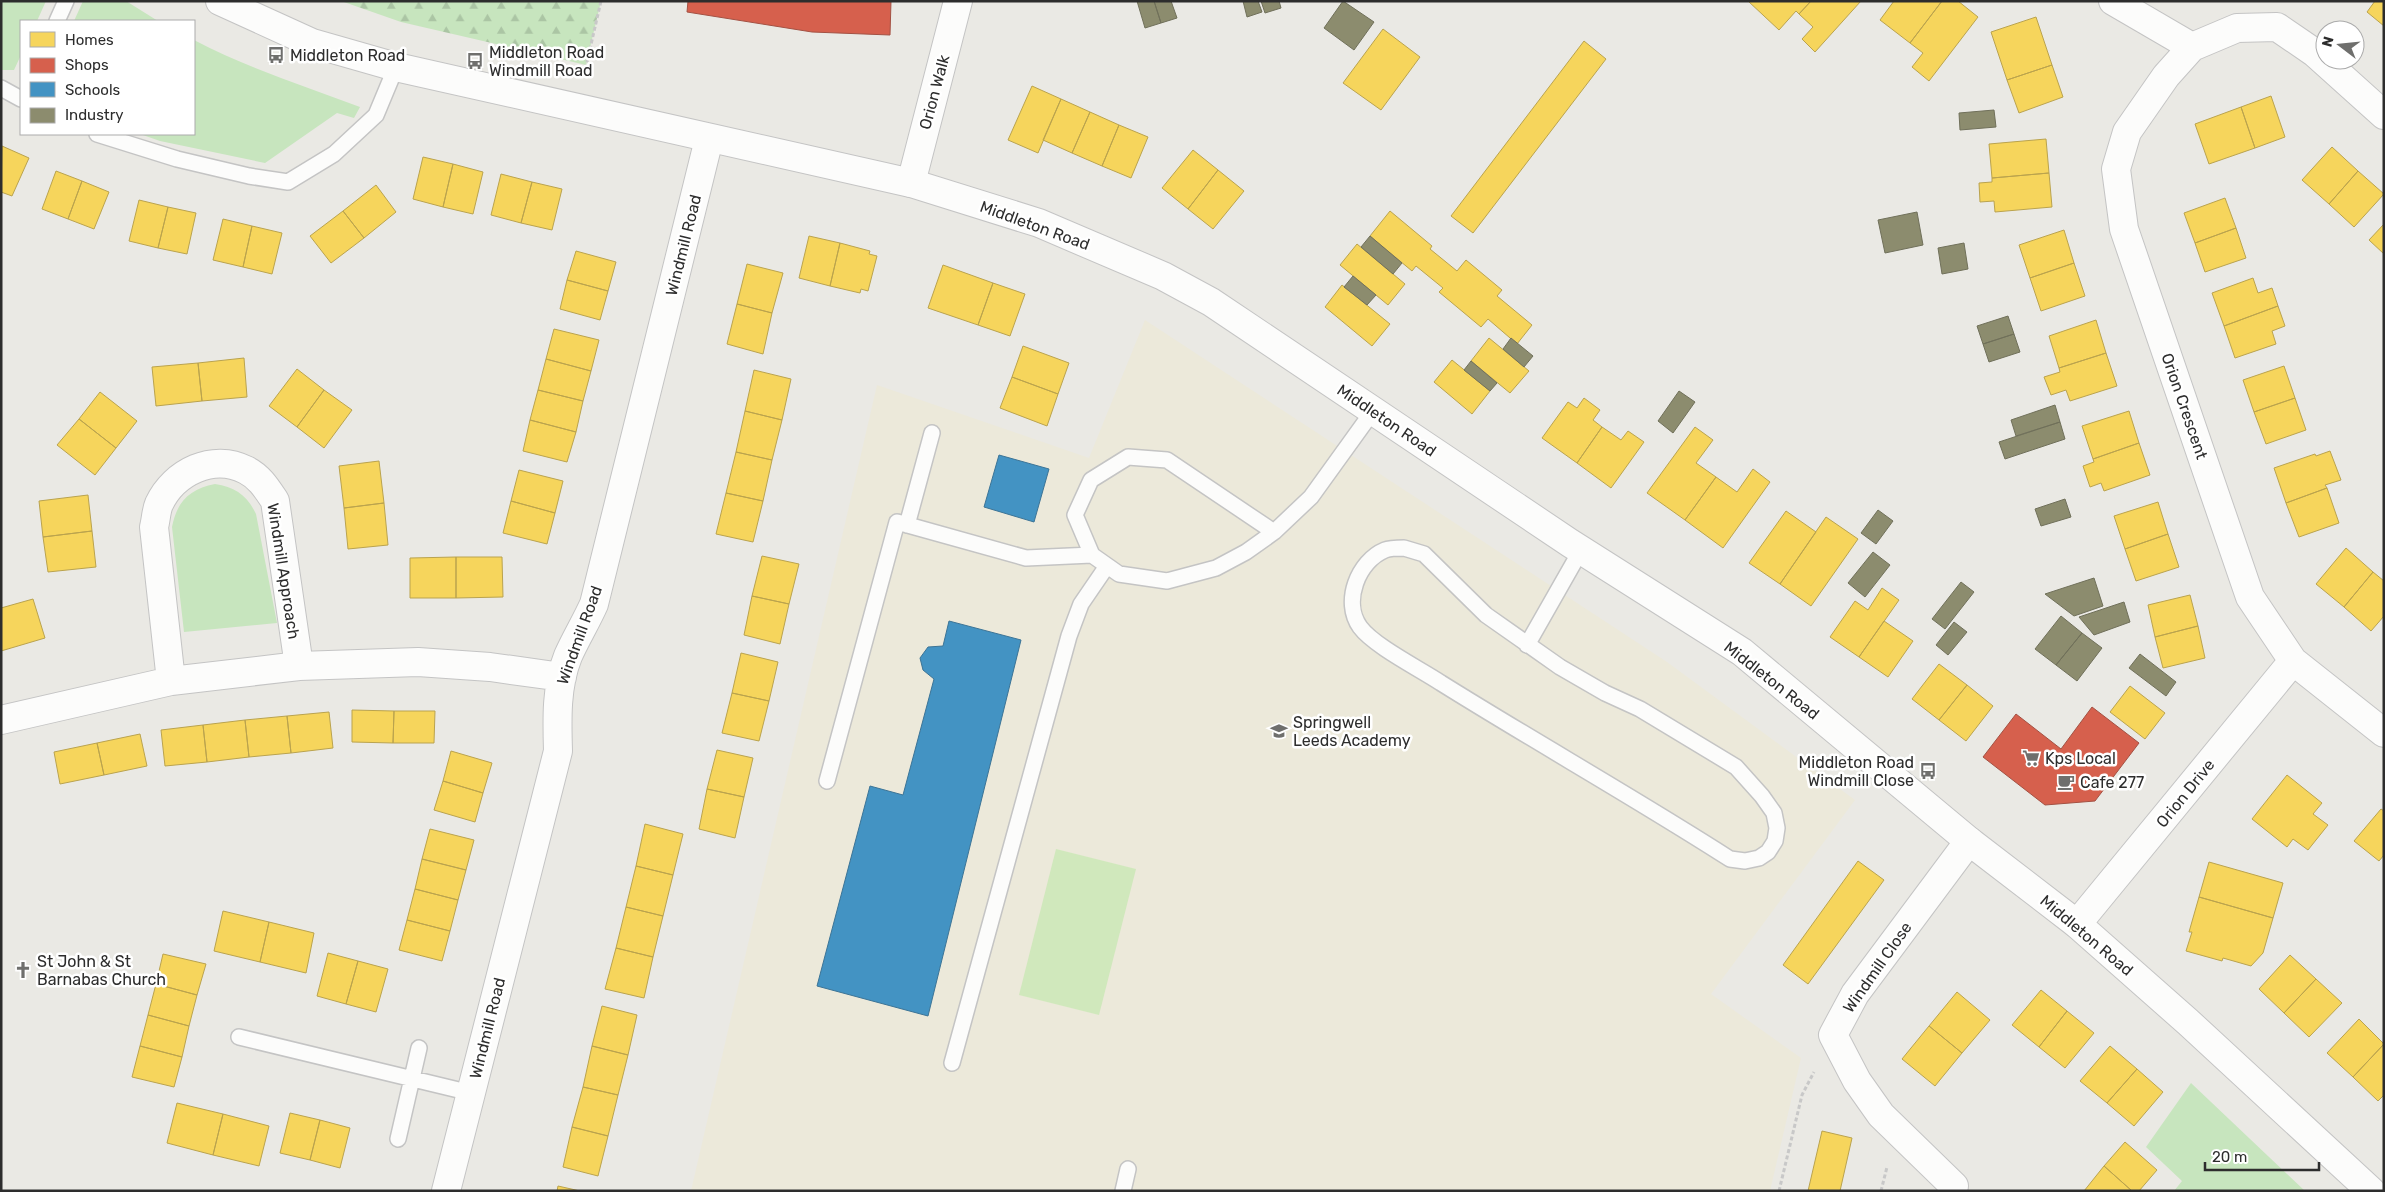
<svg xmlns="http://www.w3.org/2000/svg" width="2385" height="1192" font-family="Rubik,sans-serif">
  <defs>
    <pattern id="forest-firs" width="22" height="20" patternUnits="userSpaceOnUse" patternTransform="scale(1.25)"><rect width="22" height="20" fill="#c7e5be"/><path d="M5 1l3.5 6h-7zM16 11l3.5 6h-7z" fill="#abc5a4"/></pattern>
  </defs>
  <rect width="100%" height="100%" fill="#eae9e4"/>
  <path fill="#ece9da" d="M1145,320L1667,662L1855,800L1711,994L1801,1058L1770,1191H691L877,385L1089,458Z"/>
  <path fill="#c7e5be" d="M1,1H46L37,21H21V55L14,70H1Z
    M83,1H126L158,21H74Z
    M194,40C247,68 304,86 360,107L354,118L337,113L265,163L160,141L140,134H194Z
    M215,484C235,487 247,495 256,514L277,623L184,632L172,527C177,501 190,489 215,484Z
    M2191,1083L2305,1191H2174L2182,1181L2146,1147Z"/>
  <path fill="url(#forest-firs)" d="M341,1H601L586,65L401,22Z"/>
  <path fill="#d0e8bc" d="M1056,849L1136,869L1099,1015L1019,995Z"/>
  <path fill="#f6d55c" stroke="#baa34e" d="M1748,1H1811L1799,14L1796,11L1779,30Z
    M1811,1H1861L1815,52L1802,39L1813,27L1799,14Z
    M1894,1H1942L1910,43L1880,20Z
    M1942,1H1958L1978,17L1929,81L1912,67L1923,53L1910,43Z
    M2375,1H2384V26L2367,12Z
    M2036,17L2052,65L2007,80L1991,32Z
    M1383,29L1420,57L1381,110L1343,83Z
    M1584,41L1606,59L1473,233L1451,216Z
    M2052,65L2063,97L2019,113L2007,80Z
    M1032,86L1061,99L1038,153L1008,140Z
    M2271,96L2285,137L2255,148L2241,107Z
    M1061,99L1090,112L1072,153L1043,140Z
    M2241,107L2255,148L2209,164L2195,124Z
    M1090,112L1119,125L1102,166L1072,153Z
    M1119,125L1148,137L1131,178L1102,166Z
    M2046,139L2049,173L1992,178L1989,144Z
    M2,146L29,158L12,196L1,192Z
    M2332,147L2358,171L2329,204L2302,180Z
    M1193,150L1218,170L1188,209L1162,188Z
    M423,157L453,164L443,207L413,199Z
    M453,164L483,172L473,214L443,207Z
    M1218,170L1244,191L1213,229L1188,209Z
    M56,171L82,181L68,219L42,209Z
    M2358,171L2384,194L2354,227L2329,204Z
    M2049,173L2052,207L1995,212L1994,201L1980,202L1979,183L1992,182V178Z
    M501,174L532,182L521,223L491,215Z
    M82,181L109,192L94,229L68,219Z
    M532,182L562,189L552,230L521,223Z
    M376,185L396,212L364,238L343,211Z
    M2225,198L2236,228L2195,243L2184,213Z
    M139,200L168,207L158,248L129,241Z
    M168,207L196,213L187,254L158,248Z
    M343,211L364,238L331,263L310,236Z
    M1390,211L1432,246L1430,249L1457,271L1466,260L1502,290L1497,296L1532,325L1517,344L1488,319L1481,327L1439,292L1443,288L1416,266L1412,271L1370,236Z
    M223,219L252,226L243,267L213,260Z
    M2384,224V254L2369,240Z
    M252,226L282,233L272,274L243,267Z
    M2236,228L2246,258L2205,272L2195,243Z
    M2064,230L2074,263L2030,278L2019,245Z
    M809,236L840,243L830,286L799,278Z
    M840,243L870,251L869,254L877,256L868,291L861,289L860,293L830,286Z
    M1357,244L1405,284L1388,305L1340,265Z
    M576,251L616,262L608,291L567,280Z
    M2074,263L2085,296L2041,311L2030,278Z
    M747,264L783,273L772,313L737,304Z
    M943,265L993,283L978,325L928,308Z
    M2253,278L2258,293L2272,288L2278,306L2224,326L2212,293Z
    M567,280L608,291L600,320L560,309Z
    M993,283L1025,294L1010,336L978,325Z
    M1342,285L1390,324L1372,346L1325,307Z
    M737,304L772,313L763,354L727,344Z
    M2278,306L2285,326L2272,331L2276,344L2235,358L2224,326Z
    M2096,320L2106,353L2059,368L2049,336Z
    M554,329L599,340L591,371L546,359Z
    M1489,338L1529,371L1510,393L1471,361Z
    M1023,346L1069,363L1058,394L1012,377Z
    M2106,353L2117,386L2070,401L2066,390L2051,395L2044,377L2060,372L2059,368Z
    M244,358L247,397L202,401L198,363Z
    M546,359L591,371L583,401L538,390Z
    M1452,360L1490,391L1472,414L1434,382Z
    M198,363L202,401L156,406L152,367Z
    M2284,366L2295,398L2254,412L2243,380Z
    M297,369L324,390L297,427L269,406Z
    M754,370L791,379L782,420L745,411Z
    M1012,377L1058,394L1047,426L1000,408Z
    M324,390L352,410L324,448L297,427Z
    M538,390L583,401L576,432L530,420Z
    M100,392L137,421L116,448L79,419Z
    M1584,398L1600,410L1593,420L1602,427L1577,463L1542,438L1568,402L1577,408Z
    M2295,398L2306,430L2266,444L2254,412Z
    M745,411L782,420L772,460L736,452Z
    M2129,411L2139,443L2093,459L2082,426Z
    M79,419L116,448L95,475L57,445Z
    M530,420L576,432L567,462L523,451Z
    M1602,427L1621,440L1628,431L1644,442L1611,488L1577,463Z
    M1695,427L1713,440L1696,463L1716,477L1685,520L1647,493Z
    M2139,443L2150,475L2104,491L2101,483L2090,487L2083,466L2094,462L2093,459Z
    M2330,451L2341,480L2325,485L2327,488L2286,503L2274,468L2315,454L2316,456Z
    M736,452L772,460L763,501L726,493Z
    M379,461L384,503L344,508L339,466Z
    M1753,469L1770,482L1723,548L1685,520L1716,477L1737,492Z
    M519,470L563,481L555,513L511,501Z
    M2327,488L2339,523L2299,537L2286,503Z
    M726,493L763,501L753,542L716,534Z
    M88,495L92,531L43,537L39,501Z
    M511,501L555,513L547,544L503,533Z
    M2158,502L2168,534L2125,549L2114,516Z
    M384,503L388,545L348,549L344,508Z
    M1786,511L1816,532L1780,584L1749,563Z
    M1826,517L1858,539L1811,606L1780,584Z
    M92,531L96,567L48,572L43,537Z
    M2168,534L2179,567L2136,581L2125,549Z
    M2346,548L2373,572L2344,607L2316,584Z
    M762,556L799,564L789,604L752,596Z
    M456,557V598H410V558Z
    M456,557H502L503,597L456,598Z
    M2373,572L2384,581V616L2371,631L2344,607Z
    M1882,588L1899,600L1859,657L1830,637L1855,601L1868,610Z
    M2190,595L2198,626L2155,637L2148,605Z
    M752,596L789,604L780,644L744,635Z
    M33,599L45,638L1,651V608Z
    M1884,621L1913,641L1888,677L1859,657Z
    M2198,626L2205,658L2163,668L2155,637Z
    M741,653L778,662L769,701L732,693Z
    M1939,664L1967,685L1939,720L1912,699Z
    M1967,685L1993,706L1966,741L1939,720Z
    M2130,686L2165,713L2145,739L2110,712Z
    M732,693L769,701L759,741L722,733Z
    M352,710L394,711L393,743L352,742Z
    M394,711H435L434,743H393Z
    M329,712L333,748L291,753L287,716Z
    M287,716L291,753L249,757L245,720Z
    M245,720L249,757L207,762L203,725Z
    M203,725L207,762L165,766L161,730Z
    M140,734L147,766L104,775L97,743Z
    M97,743L104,775L60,784L54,752Z
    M717,750L753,758L744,797L707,789Z
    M451,751L492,763L483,793L443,781Z
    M2287,775L2322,803L2313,814L2328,825L2308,850L2293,839L2287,847L2252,819Z
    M443,781L483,793L475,822L434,810Z
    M707,789L744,797L735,838L699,829Z
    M2381,809L2384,811V855L2379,861L2354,841Z
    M645,824L683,834L673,875L636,866Z
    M430,829L474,840L466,870L422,859Z
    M422,859L466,870L458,900L415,889Z
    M1858,861L1884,880L1808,984L1783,965Z
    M2209,862L2283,883L2273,918L2199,897Z
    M636,866L673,875L663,916L626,907Z
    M415,889L458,900L450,931L407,920Z
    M2199,897L2273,918L2263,953L2251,966L2223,958L2222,961L2186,951L2192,932H2189Z
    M626,907L663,916L653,957L616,948Z
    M223,911L269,922L260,962L214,951Z
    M407,920L450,931L442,961L399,950Z
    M269,922L314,933L306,973L260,962Z
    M616,948L653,957L644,998L605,989Z
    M328,953L358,961L346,1004L317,996Z
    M163,954L206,964L197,995L156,984Z
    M2290,955L2316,979L2284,1013L2259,989Z
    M358,961L388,969L376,1012L346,1004Z
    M2316,979L2342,1003L2309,1037L2284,1013Z
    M156,984L197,995L189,1026L148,1015Z
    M2041,990L2067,1011L2039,1047L2012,1025Z
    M1957,992L1990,1020L1962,1053L1929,1026Z
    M602,1006L637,1015L628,1055L592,1046Z
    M2067,1011L2094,1033L2065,1068L2039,1047Z
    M148,1015L189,1026L182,1057L140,1046Z
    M2359,1019L2384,1044L2353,1077L2327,1053Z
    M1929,1026L1962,1053L1935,1086L1902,1059Z
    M2384,1044V1095L2378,1101L2353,1077Z
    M140,1046L182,1057L174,1087L132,1077Z
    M592,1046L628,1055L618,1095L583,1087Z
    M2110,1046L2137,1069L2107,1103L2080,1081Z
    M2137,1069L2163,1092L2134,1126L2107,1103Z
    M583,1087L618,1095L608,1136L572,1127Z
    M177,1103L223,1114L213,1155L167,1143Z
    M290,1113L320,1120L310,1160L280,1153Z
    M223,1114L269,1126L259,1166L213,1155Z
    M320,1120L350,1128L340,1168L310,1160Z
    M572,1127L608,1136L598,1176L563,1167Z
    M1822,1131L1852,1138L1840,1191H1808Z
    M2125,1142L2157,1170L2139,1191H2132L2104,1166Z
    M2104,1166L2132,1191H2084Z
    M558,1186L580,1191H557Z"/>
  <path fill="#d6604d" stroke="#a35143" d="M688,1H891L890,35L812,32L687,12Z
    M2092,707L2139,743L2095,801L2045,805L1983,757L2016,714L2061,749Z"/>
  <path fill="#4393c3" stroke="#3c7496" d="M999,455L1049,469L1034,522L984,507Z
    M949,621L1021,640L928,1016L817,986L870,786L903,795L934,679L923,670L920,658L928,647L943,646Z"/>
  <path fill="#8c8c6e" stroke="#70705a" d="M1137,1H1154L1161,23L1145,28Z
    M1154,1H1171L1177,18L1161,23Z
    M1243,1H1258L1262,12L1247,17Z
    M1261,1H1279L1281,8L1265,13Z
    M1343,1L1374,22L1354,50L1324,28Z
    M1994,110L1996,127L1960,130L1959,113Z
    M1917,212L1923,245L1885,253L1878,220Z
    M1370,236L1402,263L1393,274L1361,247Z
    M1964,243L1968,269L1942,274L1938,248Z
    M1353,276L1376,295L1367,305L1344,287Z
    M2008,316L2014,334L1983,344L1977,326Z
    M2014,334L2020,352L1989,362L1983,344Z
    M1511,338L1533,356L1524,367L1503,349Z
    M1471,361L1497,383L1490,391L1464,370Z
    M1679,391L1695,402L1673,433L1658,421Z
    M2055,405L2060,422L2016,436L2011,420Z
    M2060,422L2065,439L2005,459L1999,442Z
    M2065,499L2071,517L2041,526L2035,509Z
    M1878,510L1893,521L1876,544L1861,533Z
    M1873,552L1890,565L1865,597L1848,583Z
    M2094,578L2103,606L2074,616L2045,594Z
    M1961,582L1974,592L1945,629L1932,619Z
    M2124,602L2130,622L2094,635L2079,617Z
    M2061,616L2082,633L2056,665L2035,649Z
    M1954,622L1967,632L1948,655L1936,645Z
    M2082,633L2102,648L2077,681L2056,665Z
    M2140,654L2176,682L2166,696L2129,668Z"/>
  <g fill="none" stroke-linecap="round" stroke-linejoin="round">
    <g stroke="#c4c4c4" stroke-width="18">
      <path id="service" d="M57,21L66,1
        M1,88L21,99
        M97,134L177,159L249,176L288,182L334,154L376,115L396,67
        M907,525L932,433
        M1274,532L1167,460L1128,457L1091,480L1075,515L1092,555L1119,574L1167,581L1216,568L1246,552L1274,532L1311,497L1373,411
        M1404,548L1424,554L1486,615L1560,667L1605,693L1640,709L1736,767L1762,796L1774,813L1777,828L1775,841L1768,852L1759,858L1745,861L1730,859C1635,798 1537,743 1441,683C1420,669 1374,646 1360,627C1342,602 1358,561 1385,550C1390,548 1398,548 1404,548Z
        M1527,645L1581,550
        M827,781L897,522L1026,558L1092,555
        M239,1037L471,1093
        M952,1063L1069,636L1081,604L1107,566
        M398,1139L419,1048
        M1123,1191L1128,1169"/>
    </g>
    <g stroke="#c4c4c4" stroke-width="30">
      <path id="minor" d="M2113,1L2192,47
        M2384,115L2315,53L2277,27L2237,28L2192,47L2166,76L2127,132L2116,169L2124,229L2250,597L2293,661L2384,733
        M911,183L958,1
        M171,681L154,527C156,520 156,511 159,504C174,472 213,453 246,470C260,477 267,489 275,501L299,666
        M1,720L171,681L299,666L418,662L490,667L562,677
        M2077,924L2293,661
        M1954,1186L1881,1115L1857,1081L1833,1035L1855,994L1969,841
        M446,1191L558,751C557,719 556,686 568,656C576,638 586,622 594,604L709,139"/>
    </g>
    <g stroke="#c4c4c4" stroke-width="30">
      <path id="tertiary" d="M220,1L312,43L396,67L911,183L1039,223L1163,276L1211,302L1570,543L1742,652L1969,841L2077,924L2188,1022L2371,1191"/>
    </g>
    <path stroke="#c8c8c8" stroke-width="3" stroke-dasharray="4 2.5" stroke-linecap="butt" d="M584,75L601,1
      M1779,1191L1802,1095L1814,1072
      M1881,1191L1887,1167"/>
    <use href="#service" stroke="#fcfcfb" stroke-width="15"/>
    <use href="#minor" stroke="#fcfcfb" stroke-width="28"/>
    <use href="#tertiary" stroke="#fcfcfb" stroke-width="28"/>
  </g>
  <defs>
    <g id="bus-bare" transform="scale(1.35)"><path d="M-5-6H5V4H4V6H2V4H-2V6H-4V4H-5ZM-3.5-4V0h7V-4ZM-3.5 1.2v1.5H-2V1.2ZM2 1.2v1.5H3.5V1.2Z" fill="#6f6f6d" stroke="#fff" stroke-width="2.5" paint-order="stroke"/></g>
    <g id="school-bare" transform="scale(1.35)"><path d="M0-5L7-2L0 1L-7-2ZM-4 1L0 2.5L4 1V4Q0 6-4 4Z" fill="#6f6f6d" stroke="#fff" stroke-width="2.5" paint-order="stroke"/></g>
    <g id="supermarket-bare" transform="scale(1.35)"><path d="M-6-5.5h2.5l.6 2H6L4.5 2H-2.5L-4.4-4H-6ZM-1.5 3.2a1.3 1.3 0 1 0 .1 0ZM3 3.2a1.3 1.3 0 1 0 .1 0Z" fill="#6f6f6d" stroke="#fff" stroke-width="2.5" paint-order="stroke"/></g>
    <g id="cafe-bare" transform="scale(1.35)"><path d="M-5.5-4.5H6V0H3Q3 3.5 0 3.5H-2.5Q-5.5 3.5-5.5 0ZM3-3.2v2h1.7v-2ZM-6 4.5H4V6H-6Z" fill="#6f6f6d" stroke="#fff" stroke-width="2.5" paint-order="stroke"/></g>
    <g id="church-bare" transform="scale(1.35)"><path d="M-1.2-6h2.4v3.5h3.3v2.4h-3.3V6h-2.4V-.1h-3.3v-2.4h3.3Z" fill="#6f6f6d" stroke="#fff" stroke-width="2.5" paint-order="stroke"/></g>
  </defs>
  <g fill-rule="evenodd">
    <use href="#bus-bare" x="276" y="55"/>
    <use href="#bus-bare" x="475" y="61"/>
    <use href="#school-bare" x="1279" y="731"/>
    <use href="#supermarket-bare" x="2031" y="758"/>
    <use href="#bus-bare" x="1928" y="771"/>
    <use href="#cafe-bare" x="2066" y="782"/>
    <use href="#church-bare" x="23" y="970"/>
  </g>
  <g text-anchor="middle" stroke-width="5" stroke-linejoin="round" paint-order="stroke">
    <g font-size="16" fill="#2d2d2d" stroke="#fff" text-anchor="start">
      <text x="489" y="58">Middleton Road<tspan x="489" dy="18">Windmill Road</tspan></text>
      <text x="290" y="61">Middleton Road</text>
      <text x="1293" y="728">Springwell<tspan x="1293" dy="18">Leeds Academy</tspan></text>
      <text x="2045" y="764">Kps Local</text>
      <text x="1914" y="768" text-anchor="end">Middleton Road<tspan x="1914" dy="18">Windmill Close</tspan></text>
      <text x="2080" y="788">Cafe 277</text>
      <text x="37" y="967">St John &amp; St<tspan x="37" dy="18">Barnabas Church</tspan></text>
    </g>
    <g font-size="16" fill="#2d2d2d" stroke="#fff">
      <text transform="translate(934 92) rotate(-75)" y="6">Orion Walk</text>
      <text transform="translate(1035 225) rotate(20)" y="6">Middleton Road</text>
      <text transform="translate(683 245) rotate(-76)" y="6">Windmill Road</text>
      <text transform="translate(2185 406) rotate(71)" y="6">Orion Crescent</text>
      <text transform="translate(1387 420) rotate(34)" y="6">Middleton Road</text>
      <text transform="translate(284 571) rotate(81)" y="6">Windmill Approach</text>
      <text transform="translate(579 635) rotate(-70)" y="6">Windmill Road</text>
      <text transform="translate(1772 680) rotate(38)" y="6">Middleton Road</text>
      <text transform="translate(2185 793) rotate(-51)" y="6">Orion Drive</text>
      <text transform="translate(2087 935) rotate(40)" y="6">Middleton Road</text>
      <text transform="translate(1877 967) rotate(-55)" y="6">Windmill Close</text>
      <text transform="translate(487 1028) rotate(-76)" y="6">Windmill Road</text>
    </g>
  </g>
  <rect width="2385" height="1192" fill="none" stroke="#2d2d2d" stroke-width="5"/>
  <rect x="20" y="20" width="175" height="115" fill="#ffffff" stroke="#ababab"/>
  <rect x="30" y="32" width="25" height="15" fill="#f6d55c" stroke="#ababab"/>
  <text x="65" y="45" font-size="15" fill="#2d2d2d">Homes</text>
  <rect x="30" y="58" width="25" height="15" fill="#d6604d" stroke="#ababab"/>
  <text x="65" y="70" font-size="15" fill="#2d2d2d">Shops</text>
  <rect x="30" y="82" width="25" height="15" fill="#4393c3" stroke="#ababab"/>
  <text x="65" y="95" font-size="15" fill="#2d2d2d">Schools</text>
  <rect x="30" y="108" width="25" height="15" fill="#8c8c6e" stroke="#ababab"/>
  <text x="65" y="120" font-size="15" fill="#2d2d2d">Industry</text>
  <g transform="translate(2340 45) rotate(286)"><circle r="24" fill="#ffffff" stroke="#ababab"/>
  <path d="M0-4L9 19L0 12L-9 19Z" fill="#6f6f6d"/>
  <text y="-8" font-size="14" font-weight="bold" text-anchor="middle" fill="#2d2d2d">N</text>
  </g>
  <path d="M2205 1162v8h114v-8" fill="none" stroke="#2d2d2d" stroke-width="2.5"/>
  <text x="2212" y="1162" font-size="15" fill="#2d2d2d" stroke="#ffffff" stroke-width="4" paint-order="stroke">20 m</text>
</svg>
